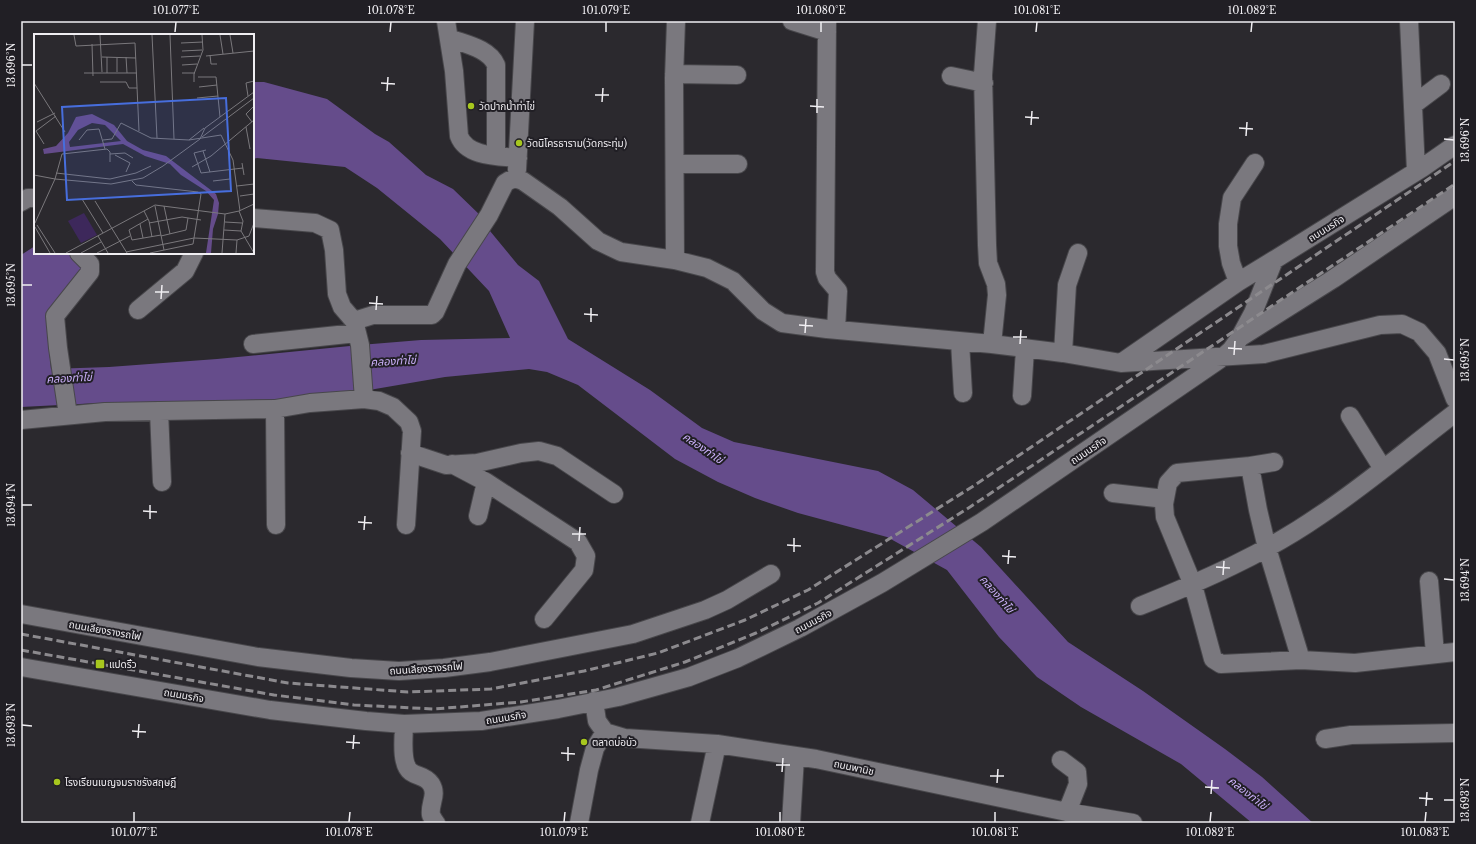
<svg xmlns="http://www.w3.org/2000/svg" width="1476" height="844" font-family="'Libre Baskerville','Noto Sans Thai',serif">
  <rect width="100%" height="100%" fill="#2b292e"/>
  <path fill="#654c8b" d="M253,82H264L327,99L375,134L389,142L426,175L453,189L482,217L490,231L518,265L539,281L568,339L650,390L702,428L734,442L878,471L913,490L981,547L1068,642L1143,691L1225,749L1262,777L1313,823H1252L1181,764L1081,707L1037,677L999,637L947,570L887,537L798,513L755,498L718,482L675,459L578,385L547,372L529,369L445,377L346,394L294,399L99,403L21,407V255L35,246V253H94L46,318L51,369L109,367L217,359L360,345L421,340L510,338L489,291L440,239L377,188L345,167L257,158L253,159Z"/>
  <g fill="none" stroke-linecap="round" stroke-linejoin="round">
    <g stroke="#48474b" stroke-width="20">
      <path id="minor" d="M446,21L454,71L459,136C467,157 498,156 518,158
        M792,21L827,32
        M827,21L825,272L827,278L838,291L836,330
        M987,21L983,75L987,245L988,263L996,284L997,295L992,344
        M1409,21L1416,171
        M449,38C464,44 489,48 496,65V155
        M674,74L737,75
        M951,76L984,83
        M1413,105L1441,84
        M675,164H738
        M517,170L525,21
        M21,202L28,198H35
        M253,218L315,223L330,230L334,250L337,294L342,307L354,321L360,345L364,399
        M675,260L674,78L676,21
        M1238,282L1231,263L1228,246V224L1232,198L1255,163
        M138,310L185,271L194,253
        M354,321L373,315H432L435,312L457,264L489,215L505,183C512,178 516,178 523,181L560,207L598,241L621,252L675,260L707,268L733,281L763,311L782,323L827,329L992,344L1063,353L1121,363L1264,354L1380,325L1402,324L1419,332L1437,353L1455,399
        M1241,337L1333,279L1455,196
        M960,342L963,393
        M253,344L357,333
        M1063,353L1067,285L1078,253
        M1121,363L1238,282L1274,260
        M1022,396L1025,349
        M275,409L276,525
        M159,411L162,482
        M68,415L58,348L55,316L90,272V264L79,253
        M1350,416L1383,469
        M21,420L105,412L275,409L310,403L364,399L379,401L393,407L409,422L412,431L406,525
        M410,453L446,465L477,463L521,453L539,451L557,456L614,494
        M1274,462L1250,466L1177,473L1168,483L1164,504L1165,517L1193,585L1213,659L1221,664L1301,660L1355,663L1455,652
        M452,464L486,482L578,542L586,556L584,570L544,619
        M1250,466L1258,510L1267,548L1301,660
        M1113,493L1165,499
        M478,516L486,482
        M1429,581L1435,654
        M1140,606C1202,581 1264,554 1319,516C1366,485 1410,447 1455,413
        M21,614L258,657L351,668L399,671L444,668L490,662L633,634L705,610L727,600L771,574
        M21,667L270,710L366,721L404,724L481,721L558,709L618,697L689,677L738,658L800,628L882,583L982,522L1223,357L1231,350L1239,339L1253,313L1274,260L1422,168L1455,145
        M594,701L597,721L605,732L625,738L717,744L816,759L1067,812L1133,823
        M404,724C404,736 400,764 411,772C418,777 425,775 431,784C438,795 429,804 431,815C432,817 434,821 436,823
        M1325,739L1351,735L1455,733
        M1061,760L1077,772L1078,784L1067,812
        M579,823L589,770L595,748L605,732
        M700,823L717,744
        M791,823L795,757"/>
    </g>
    <use href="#minor" stroke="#7a787e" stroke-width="18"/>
    <path stroke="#8c8a8e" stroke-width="3" stroke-dasharray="8 4" stroke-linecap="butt" d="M21,634L288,683L408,692L491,689L584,671L658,653L745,620L808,590L975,485L1455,161
      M21,650L274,695L354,705L434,709L521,702L596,690L685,662L756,633L818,603L970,507L1455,184"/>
  </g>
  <path fill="none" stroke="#f0eef2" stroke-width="1.5" d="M175,32L176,22M390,32L391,22M606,32V22M821,32V22M1036,32L1037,22M1251,32L1252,22M22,65H32M381,83L395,84M387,91L388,77M595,95H609M602,102L603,88M810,106L824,107M817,113V99M1025,117L1039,118M1031,125L1032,111M1239,128L1253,129M1246,136L1247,122M1444,139L1454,140M22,285H32M155,292H169M161,299L162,285M369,303L383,304M376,310L377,296M584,314L598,315M591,322V308M799,325L813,326M805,333L806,319M1013,337H1027M1020,344L1021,330M1228,348L1242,349M1234,355L1235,341M1444,359L1454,360M22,505H32M143,511L157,512M150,519V505M358,522L372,523M364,530L365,516M572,534H586M579,541L580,527M787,545L801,546M794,552V538M1002,556L1016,557M1008,564L1009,550M1216,567L1230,568M1223,575L1224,561M1444,579L1454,580M22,725L32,726M132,731L146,732M138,738L139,724M346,742L360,743M353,749L354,735M561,753L575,754M568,761V747M776,765H790M782,772L783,758M990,776H1004M997,783L998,769M1205,787L1219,788M1211,794L1212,780M1419,798L1433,799M1444,800H1454M1426,806L1427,792M134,822V812M349,822L350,812M564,822L565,812M780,822V812M995,822V812M1210,822L1211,812M1425,822L1426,812"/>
  <g fill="#a7c71e" stroke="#211f25" stroke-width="1.5">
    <circle cx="471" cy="106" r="4"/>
    <circle cx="519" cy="143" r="4"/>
    <rect x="95" y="659" width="10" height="10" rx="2"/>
    <circle cx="584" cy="742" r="4"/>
    <circle cx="57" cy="782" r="4"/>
  </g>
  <g text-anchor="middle" stroke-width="4" stroke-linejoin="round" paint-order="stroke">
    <g font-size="10" fill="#f0eef2" stroke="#211f25" text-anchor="start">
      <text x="479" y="110">วัดปากน้ำท่าไข่</text>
      <text x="527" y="147">วัดนิโครธาราม(วัดกระทุ่ม)</text>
      <text x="109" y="668">แปดริ้ว</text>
      <text x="592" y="746">ตลาดบ่อบัว</text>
      <text x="65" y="786">โรงเรียนเบญจมราชรังสฤษฎิ์</text>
    </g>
    <g font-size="10" fill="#f0eef2" stroke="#211f25">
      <text transform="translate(1326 228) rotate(-32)" y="4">ถนนนรกิจ</text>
      <text transform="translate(1088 450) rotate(-34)" y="4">ถนนนรกิจ</text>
      <text transform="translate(813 621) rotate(-28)" y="4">ถนนนรกิจ</text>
      <text transform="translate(105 630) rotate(10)" y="4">ถนนเลียงรางรถไฟ</text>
      <text transform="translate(426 668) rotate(-4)" y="4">ถนนเลียงรางรถไฟ</text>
      <text transform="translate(184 695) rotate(10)" y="4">ถนนนรกิจ</text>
      <text transform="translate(506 717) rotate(-9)" y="4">ถนนนรกิจ</text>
      <text transform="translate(854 767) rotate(12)" y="4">ถนนพานิช</text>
    </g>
    <g font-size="11" font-style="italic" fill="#ccb1fb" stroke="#211f25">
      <text transform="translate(393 361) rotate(-3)" y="4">คลองท่าไข่</text>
      <text transform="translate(69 378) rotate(-3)" y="4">คลองท่าไข่</text>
      <text transform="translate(703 448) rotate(34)" y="4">คลองท่าไข่</text>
      <text transform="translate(997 594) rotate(49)" y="4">คลองท่าไข่</text>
      <text transform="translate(1248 793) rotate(38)" y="4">คลองท่าไข่</text>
    </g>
  </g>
  <g transform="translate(34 34)">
    <rect width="220" height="220" fill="#2b292e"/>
    <path d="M50,179L63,201L47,209L34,187Z" fill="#3d285b"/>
    <path d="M58,80L80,91L93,107L109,116L132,122L182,160L185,169L184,180L179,195L177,219H172L180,166L172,157L147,141L136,130L111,122L89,110L10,120L9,115L22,112L34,99L42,83ZM58,89L71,91L87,107L36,113L35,108L44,96Z" fill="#654c8b" fill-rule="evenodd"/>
    <path fill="none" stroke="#7a787c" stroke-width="1" d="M40,1L42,12L101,9L105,97M66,1L68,38M118,1L123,104M136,1L140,105M186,1L189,20M196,1L199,19M147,9L169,8M58,10L59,42M148,17L168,16M176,21L177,30H183M172,22L220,17M68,23L102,24M73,23V39M92,23L93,39M147,23L166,22M83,24V38M148,31L163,30M50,39H103M148,39H161M164,43H182L186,83M66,48H92L95,54H103M160,48V40L169,16L168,1M0,49L31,98M165,53L183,51M214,62L212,49L220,47M163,64L184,62M3,88L21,79M218,88L212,80L220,72M212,93L216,115M168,103L220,64M45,106L53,96L65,95L71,115M69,106L78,105L87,89L117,104L155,106L187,101L199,126L206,177M155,106L170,94M10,110L2,97L22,82M172,116L160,119L167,139L209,134M169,117L176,138M76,120L91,119L99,124M81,121L96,129L92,138M208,129L210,141M158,133L177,122L220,86M22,139L76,145L102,139L117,132M0,141L21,145L28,120L73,115L76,118V128M179,147L196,145V136M203,152L220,150M206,162L220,160M48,165L69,199M61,167L93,219M121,172L130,216M130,172L136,200M110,177L115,187L118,203M205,177L209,187L207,197L220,219M114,185L95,196L98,206L127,201M191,188L208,189M1,189L21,145L77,150L109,144L129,132L166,105L171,94L220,58M115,189L148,183L167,186M106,190L109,204M3,191L21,219M1,193L16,219M190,196L207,197M64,202L74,219M127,202L152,196L154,184M92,218L160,204L167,160L164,158L102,151L98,147M32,219L121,171L191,180L205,177L220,170M47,219L67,208M63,219L96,202M116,219L159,210L160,204L203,206L215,202L220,189M188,219L191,180M202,219L203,206"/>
    <path fill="#476edd" fill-opacity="0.15" stroke="#476edd" stroke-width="2" d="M192,64L197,157L33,166L28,73Z"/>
    <rect width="220" height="220" fill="none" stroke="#f0eef2" stroke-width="2"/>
  </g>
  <rect width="1476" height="844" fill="none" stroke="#211f25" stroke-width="44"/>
  <rect x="22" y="22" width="1432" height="800" fill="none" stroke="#f0eef2" stroke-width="1.5"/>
  <g font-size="10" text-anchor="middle" fill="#f0eef2">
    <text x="176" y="14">101.077°E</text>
    <text x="391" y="14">101.078°E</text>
    <text x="606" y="14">101.079°E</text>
    <text x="821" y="14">101.080°E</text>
    <text x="1037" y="14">101.081°E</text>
    <text x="1252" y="14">101.082°E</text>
    <text transform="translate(11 65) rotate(-90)" y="4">13.696°N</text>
    <text transform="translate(1465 140) rotate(-90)" y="4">13.696°N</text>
    <text transform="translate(11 285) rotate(-90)" y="4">13.695°N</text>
    <text transform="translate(1465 360) rotate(-90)" y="4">13.695°N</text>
    <text transform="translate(11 505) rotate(-90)" y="4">13.694°N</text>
    <text transform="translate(1465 580) rotate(-90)" y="4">13.694°N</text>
    <text transform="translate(11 725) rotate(-90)" y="4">13.693°N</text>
    <text transform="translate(1465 800) rotate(-90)" y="4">13.693°N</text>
    <text x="134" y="836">101.077°E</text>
    <text x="349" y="836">101.078°E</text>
    <text x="564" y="836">101.079°E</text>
    <text x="780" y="836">101.080°E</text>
    <text x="995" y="836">101.081°E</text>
    <text x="1210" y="836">101.082°E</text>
    <text x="1425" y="836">101.083°E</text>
  </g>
</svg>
